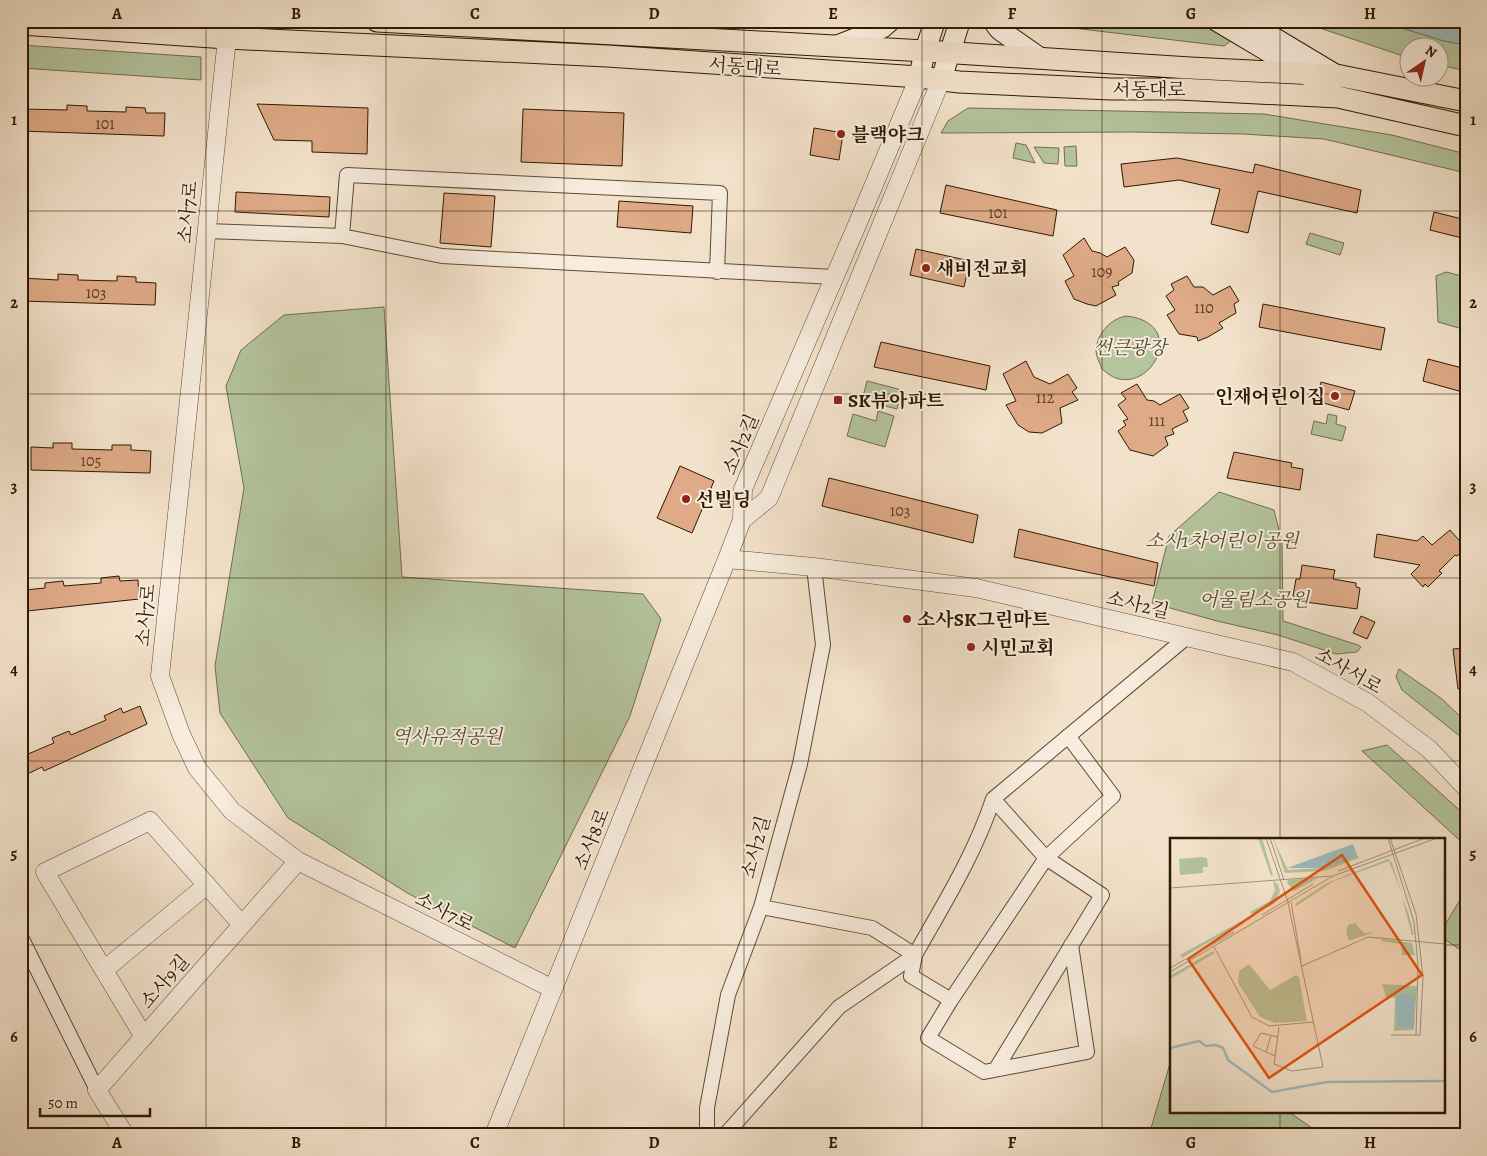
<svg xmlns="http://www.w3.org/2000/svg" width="1487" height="1156" font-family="Alegreya,'Noto Serif KR',serif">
  <rect width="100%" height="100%" fill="#f3e2cb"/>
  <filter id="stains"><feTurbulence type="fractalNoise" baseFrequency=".004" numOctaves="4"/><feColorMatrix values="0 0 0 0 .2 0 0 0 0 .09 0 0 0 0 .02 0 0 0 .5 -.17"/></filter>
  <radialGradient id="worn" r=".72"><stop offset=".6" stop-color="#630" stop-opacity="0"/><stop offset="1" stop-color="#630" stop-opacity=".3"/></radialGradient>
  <path fill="#b4c49c" stroke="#716e4f" d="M1014,21H1199L1232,40L1224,46Z
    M1299,21H1379L1444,41L1466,45V71L1440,65V48H1410L1409,58Z
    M21,45L201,57V80L21,68Z
    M968,108L1264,114L1392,135L1466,154V173L1324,139L1243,134L1134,132L941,133L948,121Z
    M1016,143L1026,145L1035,163L1013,158Z
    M1076,146L1077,166H1065L1064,147Z
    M1034,147L1059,148L1058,164L1044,163Z
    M1310,233L1344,243L1340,255L1306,244Z
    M1446,272L1466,277V330L1438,322L1436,276Z
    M384,307L402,577L643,594L661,619L630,716L515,948L409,894L288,818L220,713L215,666L244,488L226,386L241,350L284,315Z
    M1126,316C1185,322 1156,387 1119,379C1113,378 1107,373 1102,369C1100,363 1096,357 1096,350C1097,334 1110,319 1126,316Z
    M867,381L902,390L897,409L862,400Z
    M878,411L894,416L885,447L847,436L853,414L876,421Z
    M1328,414L1337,416L1336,424L1346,427L1342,441L1311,434L1314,421L1326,424Z
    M1219,492L1274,510L1282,542L1283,621L1358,645L1361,647L1357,652L1336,654L1278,635L1217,621L1152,603L1169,536Z
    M1399,669L1442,699L1466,722V741L1402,690L1396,677Z
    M1387,745L1466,816V846L1362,751Z
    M1466,890V954L1443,938V928Z
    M1171,1060V1112H1289L1322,1135H1149Z"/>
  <path fill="#9dbcbe" stroke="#717b73" d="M1379,21H1466V45L1444,41Z"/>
  <path fill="#deaa87" stroke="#2e1902" d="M257,104L368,108L367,154L312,152V141L274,140Z
    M67,105L87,106V111L126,112V107L145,108L146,113H165L164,136L21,131V109L67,110Z
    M523,109L624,113L622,166L521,162Z
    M814,128L843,133L839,160L810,155Z
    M1177,158L1253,173L1255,164L1361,190L1357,213L1258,191L1248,233L1211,224L1220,189L1179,180L1124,187L1121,164Z
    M946,185L1057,210L1053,236L940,213Z
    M236,192L330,197L329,217L235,212Z
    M444,193L495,196L491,247L440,243Z
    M619,201L693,206L691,233L617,227Z
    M1434,212L1466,220V239L1430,230Z
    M1084,238L1092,251L1100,253L1107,257L1125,247L1134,260L1132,273L1118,282L1119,285L1112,287L1116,295L1096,306L1087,304L1074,299L1065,281L1074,276L1063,255Z
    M916,249L970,261L964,287L910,275Z
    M58,274L78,275V280L117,281V276L136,277V282L156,283L155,305L21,301V278L58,280Z
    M1187,276L1194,287H1203L1213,295L1230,286L1239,301L1234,304L1236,313L1219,323L1223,328L1208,337L1198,341L1197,337L1179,334L1167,315L1175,310L1166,296L1174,290L1171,284Z
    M1263,304L1385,328L1381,350L1259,327Z
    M881,342L990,366L986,390L874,367Z
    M1428,359L1466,369V393L1423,381Z
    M1026,361L1034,377L1050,384L1068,374L1077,388L1072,392L1078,400L1060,408L1062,423L1042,433L1029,432L1018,425L1006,405L1016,401L1003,374Z
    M1321,382L1355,391L1349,410L1316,401Z
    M1137,384L1147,400L1154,401L1160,405L1180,394L1189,408L1183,411L1188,421L1172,429L1174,434L1165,437L1168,445L1153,456L1130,450L1118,431L1126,425L1123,421L1128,419L1118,405L1126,399L1121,393Z
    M53,443H72V449L112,450V445H131V450L151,451L150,473L31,470V447L53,448Z
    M1234,452L1292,463L1291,467L1303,469L1300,490L1227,478Z
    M680,466L714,481L692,533L657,518Z
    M829,478L978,515L973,543L822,506Z
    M1019,529L1158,563L1154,586L1014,557Z
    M1450,530L1466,548L1457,556L1455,555L1439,571L1442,573L1428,587L1425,584L1423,587L1411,574L1420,565L1374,557L1377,534L1417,541L1423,536L1432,545Z
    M1302,565L1335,570L1333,579L1356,583V587L1360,588L1357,609L1298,601V597L1293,596L1296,579H1300Z
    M119,576L120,581L138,580L139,599L27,611L25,590L45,588V583L63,581L64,586L101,583V578Z
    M1361,616L1375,622L1367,639L1353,633Z
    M1466,648V688L1458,689L1453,649Z
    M140,706L147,724L44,771L42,767L21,777V757L54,743L52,738L69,731L71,735L106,720L104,716L121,708L123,713Z"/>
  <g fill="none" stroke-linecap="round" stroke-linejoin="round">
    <g stroke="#5f4b34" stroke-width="16">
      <path id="minor" d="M206,231L342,236L442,256L834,277
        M342,236L347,175L720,193L717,272
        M993,799L1046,858L1102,895L996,1069
        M761,907L872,928L915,955C943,905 975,854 993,799L1187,637
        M21,937L97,1090
        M915,955L911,976L951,1000L928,1038L984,1072L1087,1052L1071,945
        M951,1000L1046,858L1113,796L1068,736
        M707,1135V1108L728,995L761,907L800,764L823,645L814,567
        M725,1135L839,1007L915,955"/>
    </g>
    <g stroke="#5f4b34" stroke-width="19">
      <path id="tertiary" d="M227,38L160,676L181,734L197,768L232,811L298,861L553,989
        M742,520L769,498L941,80
        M727,559L814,567L976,588L1293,662L1368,703L1429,749L1466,788
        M104,970L207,885
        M144,1037L45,872L150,821L242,925
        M125,1135L97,1090L298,861
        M494,1135L727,559L742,520L743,489L860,218L919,77"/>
    </g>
    <g stroke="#2e1902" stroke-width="22">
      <path id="secondary" d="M993,21L1000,30L1040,58
        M1217,21L1306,74L1338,97
        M1246,21L1336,75
        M836,46L882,28L890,21
        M919,77L925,51L935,21
        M941,80L960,21"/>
    </g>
    <g stroke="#2e1902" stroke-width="23">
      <path id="primary" d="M377,21L925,51L1190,68L1336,75L1466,101
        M21,24L227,38L607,56L919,77L959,82L1111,89H1179L1338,97L1466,126"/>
    </g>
    <use href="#minor" stroke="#f7ecdd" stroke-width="14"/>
    <use href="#tertiary" stroke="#f7ecdd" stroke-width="18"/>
    <use href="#secondary" stroke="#f7ecdd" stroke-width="20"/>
    <use href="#primary" stroke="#f3e2cb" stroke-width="21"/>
  </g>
  <path fill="none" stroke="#2e1902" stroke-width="1" stroke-opacity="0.55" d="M206,21V1135M386,21V1135M564,21V1135M744,21V1135M922,21V1135M1102,21V1135M1280,21V840M21,211H1466M21,394H1466M21,578H1466M21,761H1466M21,945H1171M1443,945H1466M1280,1112V1135"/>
  <g fill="#8f2418" stroke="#f7ecdd" stroke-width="2">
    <circle cx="841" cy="134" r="5"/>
    <circle cx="926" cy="268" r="5"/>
    <circle cx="1335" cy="396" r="5"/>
    <rect x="833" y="395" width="10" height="10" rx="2.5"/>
    <circle cx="686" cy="499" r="5"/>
    <circle cx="907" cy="619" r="5"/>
    <circle cx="971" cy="647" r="5"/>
  </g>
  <g text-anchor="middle" stroke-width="4" stroke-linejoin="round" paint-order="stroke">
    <g font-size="16" fill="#5a3d23">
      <text x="105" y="129">101</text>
      <text x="998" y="218">101</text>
      <text x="1102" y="277">109</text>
      <text x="96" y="298">103</text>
      <text x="1204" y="313">110</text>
      <text x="1045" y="403">112</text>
      <text x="1157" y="426">111</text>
      <text x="91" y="466">105</text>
      <text x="900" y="516">103</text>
    </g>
    <g font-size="19" fill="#2e1902" stroke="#f7ecdd">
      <text transform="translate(745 66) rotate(4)" y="7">서동대로</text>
      <text x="1149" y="96">서동대로</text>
      <text transform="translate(187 212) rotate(-84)" y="7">소사7로</text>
      <text transform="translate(740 444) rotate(-67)" y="7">소사2길</text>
      <text transform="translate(1138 604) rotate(13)" y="7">소사2길</text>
      <text transform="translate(145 615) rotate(-84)" y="7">소사7로</text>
      <text transform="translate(1349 670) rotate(30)" y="7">소사서로</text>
      <text transform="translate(591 839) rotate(-68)" y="7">소사8로</text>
      <text transform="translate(755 847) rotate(-75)" y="7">소사2길</text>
      <text transform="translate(445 911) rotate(27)" y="7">소사7로</text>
      <text transform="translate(164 981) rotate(-49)" y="7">소사9길</text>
    </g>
    <g font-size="19" font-weight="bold" fill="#2e1902" stroke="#f7ecdd" text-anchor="start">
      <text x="851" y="141">블랙야크</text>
      <text x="936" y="275">새비전교회</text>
      <text x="1325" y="403" text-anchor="end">인재어린이집</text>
      <text x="848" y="407">SK뷰아파트</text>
      <text x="696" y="506">선빌딩</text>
      <text x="917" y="626">소사SK그린마트</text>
      <text x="981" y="654">시민교회</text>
    </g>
    <g font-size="19" font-style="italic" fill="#564c30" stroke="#f7ecdd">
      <text x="1130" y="354">썬큰광장</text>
      <text x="1222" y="547">소사1차어린이공원</text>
      <text x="1254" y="606">어울림소공원</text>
      <text x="447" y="743">역사유적공원</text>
    </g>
  </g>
  <g transform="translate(1170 838)">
    <rect width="275" height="275" fill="#f3e2cb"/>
    <path d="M88,0H92L103,37L101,38ZM103,0L118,32L152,30L187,17L189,20L154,33L115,35ZM32,19L37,20L38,29H33V35L10,37L9,21ZM218,21L222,25L232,56L219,23L164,43L125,69L126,65L157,45ZM148,40L124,53L117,45L118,42ZM103,43L108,46L110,54L104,66L82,76L80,74L100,63L105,52ZM232,60L238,74L244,97L209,94L242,97ZM77,80V82L12,120L10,117ZM185,85L194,95L204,94L179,103L176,95L178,87ZM213,101L242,105L245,117H232L231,106L211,103ZM43,113L45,115L0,141V138ZM79,126L100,152L126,137L129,139L137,183L105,185L90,179L68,145L69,133ZM212,146L247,148L244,192L224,193L225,160L216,159Z" fill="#b4c49c"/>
    <path d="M183,6L187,17L170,25L152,30H117ZM226,156L245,157L243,190L227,189Z" fill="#9dbcbe"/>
    <path fill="none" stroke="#9dbcbe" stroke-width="2.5" d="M0,210L29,203L36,208L46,207L53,210L58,222L102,254L157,244L275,243"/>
    <path fill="none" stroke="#a4927b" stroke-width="1" d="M96,0L118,64M100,0L114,42M218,0L244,84L248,127L246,197M220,0L246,76L253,139L250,197H221M168,33L255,0M0,50L162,38M121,64L131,122M92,77L143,46M44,109L82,179L99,188L144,184M34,111L64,94M132,128L198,99L275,106M0,130L16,121M0,134L163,38L267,0M109,189L104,226L122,233L153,229L118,65M96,214L101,198M105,218L83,208L91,195L108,199"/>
    <path fill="#df560c" fill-opacity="0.15" stroke="#df560c" stroke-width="2.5" d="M172,17L252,137L99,240L18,121Z"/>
    <rect width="275" height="275" fill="none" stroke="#2e1902" stroke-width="2.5"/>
  </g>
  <rect width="1487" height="1156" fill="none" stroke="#f3e2cb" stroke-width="55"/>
  <g transform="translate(1424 62) rotate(34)"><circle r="24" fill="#f7ecdd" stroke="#a79885"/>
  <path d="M0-4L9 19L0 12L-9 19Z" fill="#8f2418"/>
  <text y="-8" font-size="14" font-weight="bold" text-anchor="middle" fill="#2e1902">N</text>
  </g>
  <path d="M40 1108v8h110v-8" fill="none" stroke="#2e1902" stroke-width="2.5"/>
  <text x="48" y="1108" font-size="15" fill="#2e1902" stroke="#f7ecdd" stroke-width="4" paint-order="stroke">50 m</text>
  <rect x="28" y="28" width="1432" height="1100" fill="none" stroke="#2e1902" stroke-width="2"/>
  <g font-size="16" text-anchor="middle" font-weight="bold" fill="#2e1902">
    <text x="117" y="19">A</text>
    <text x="296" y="19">B</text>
    <text x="475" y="19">C</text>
    <text x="654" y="19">D</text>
    <text x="833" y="19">E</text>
    <text x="1012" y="19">F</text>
    <text x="1191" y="19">G</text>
    <text x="1370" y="19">H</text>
    <text x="14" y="125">1</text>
    <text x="1473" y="125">1</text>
    <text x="14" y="308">2</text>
    <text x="1473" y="308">2</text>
    <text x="14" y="492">3</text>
    <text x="1473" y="492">3</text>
    <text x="14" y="675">4</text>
    <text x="1473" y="675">4</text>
    <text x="14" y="859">5</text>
    <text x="1473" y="859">5</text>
    <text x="14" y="1042">6</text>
    <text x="1473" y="1042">6</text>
    <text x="117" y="1148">A</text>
    <text x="296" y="1148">B</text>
    <text x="475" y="1148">C</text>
    <text x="654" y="1148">D</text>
    <text x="833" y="1148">E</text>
    <text x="1012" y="1148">F</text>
    <text x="1191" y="1148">G</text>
    <text x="1370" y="1148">H</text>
  </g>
  <rect width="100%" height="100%" filter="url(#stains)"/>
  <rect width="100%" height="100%" fill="url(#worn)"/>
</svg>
